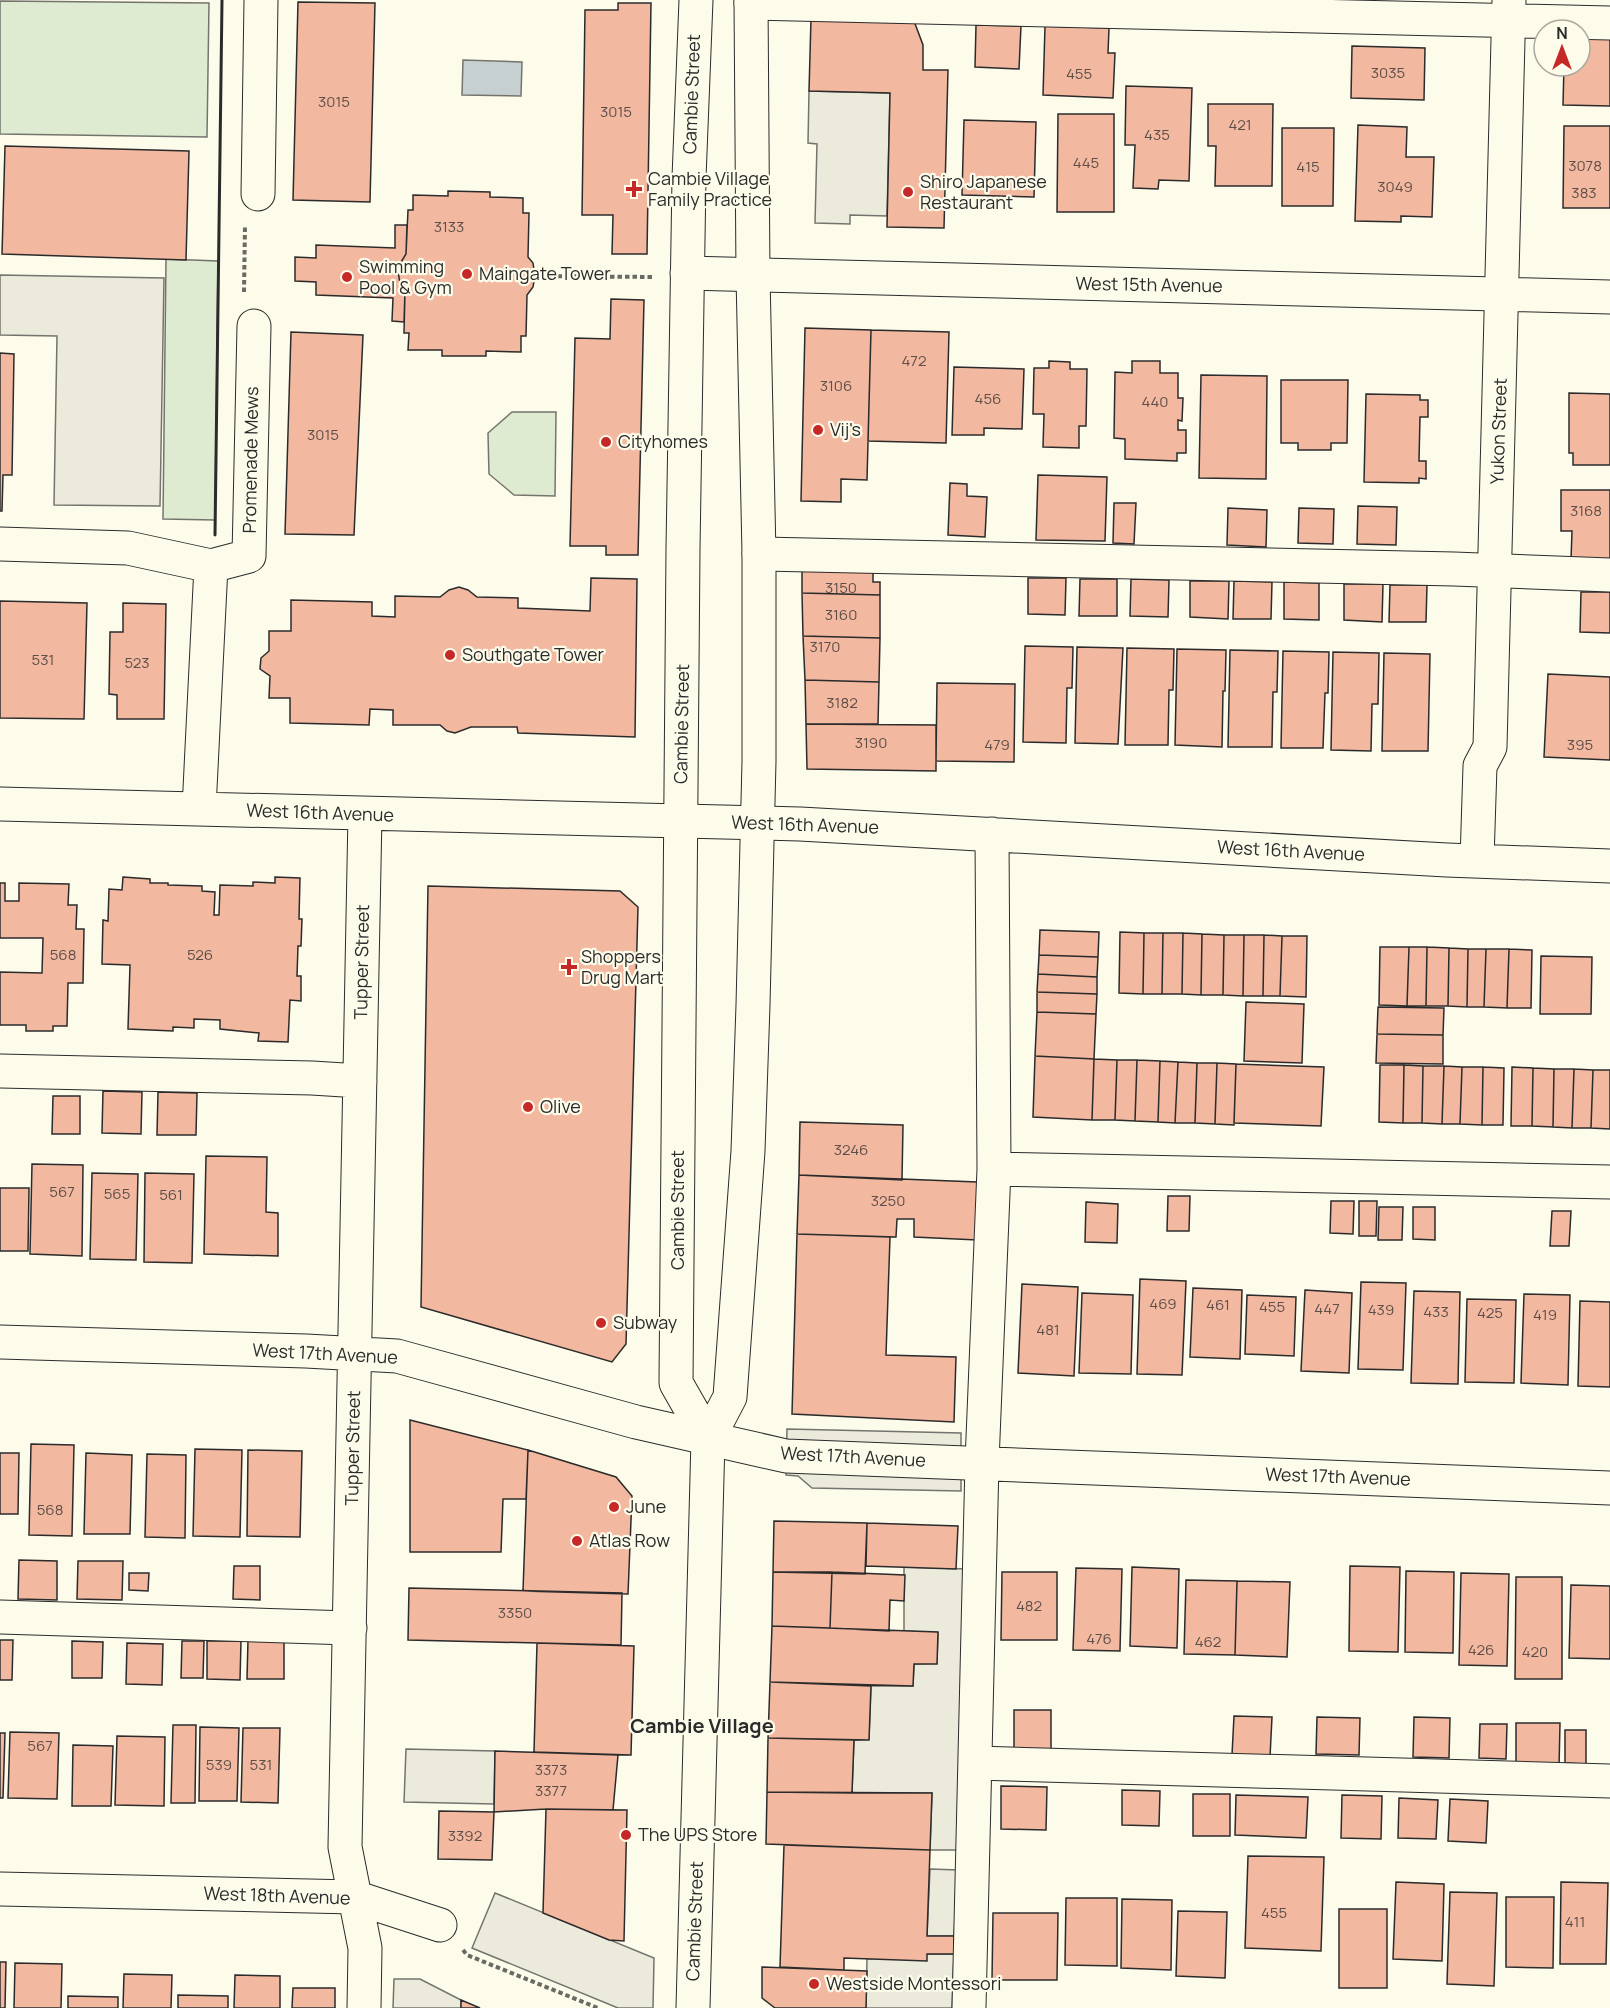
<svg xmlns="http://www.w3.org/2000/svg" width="1610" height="2008" font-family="Manrope,sans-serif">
  <rect width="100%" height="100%" fill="#fdfbea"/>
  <path fill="#deebd1" stroke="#74746e" stroke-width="1.5" d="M0,1L209,3L207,137L0,134Z
    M166,259L218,261L215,520L163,519Z
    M512,412H556L555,496L514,495L489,474L488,433Z"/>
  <path fill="#eceadb" stroke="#74746e" stroke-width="1.5" d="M809,91L890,93L887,216L850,215V224L815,223L817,144L808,143Z
    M0,275L164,278L160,506L54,505L57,336L0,335Z
    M787,1429L961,1433V1491L812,1488L798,1476L786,1475Z
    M904,1567L968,1569L961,1850H930L932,1793H852L854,1740L869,1739L871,1686H913L914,1664L937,1663L938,1633L904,1631Z
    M406,1749L495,1751L494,1804L404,1802Z
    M930,1869L958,1870L954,1936H927Z
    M495,1893L654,1958L653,2008H618L472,1948Z
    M927,1954H954L952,2008H866L867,1959Z
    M394,1979H420L461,2000V2008H393Z"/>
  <path fill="#c7d0d0" stroke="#74746e" stroke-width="1.5" d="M463,60L522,62L521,96L462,95Z"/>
  <path fill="#f2b8a0" stroke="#2b2b2b" stroke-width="1.5" d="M298,2L375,3L370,202L293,200Z
    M618,3H651L647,254H612L613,215H582L585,10H618Z
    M811,19L914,21L923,45V70H948L944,228L887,227L890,93L809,91Z
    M976,25L1021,26L1019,69L975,67Z
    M1045,26L1109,28L1108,53H1115L1113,98L1043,95Z
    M1580,36L1610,37V106L1563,105L1564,66H1580Z
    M1352,46L1425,48L1424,100L1351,98Z
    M1126,86L1192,88L1189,181L1159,180L1158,189L1133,188L1135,145H1125Z
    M1208,104H1273L1272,186H1215L1216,146H1208Z
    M1058,114H1114V212H1057Z
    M964,120L1036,122L1034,197L962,195Z
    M1358,125L1407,127L1406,157H1434L1432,217L1401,216V222L1355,221Z
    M1564,126H1610V208H1563Z
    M1282,128H1334L1333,206H1282Z
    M5,146L189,151L186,260L2,254Z
    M448,191L490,192V197L523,198V213H529L528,257L533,263L535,276L533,287L527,295L526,336H521V352L486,351V356H442V350H408L409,333H404L405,291L400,283L398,272L401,262L406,254L408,210H413V195L448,196Z
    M395,225H407L406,254L401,262L398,272L400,283L405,291L404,322L392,321L393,298L316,295V282L295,281V257L316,258V245L395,248Z
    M611,299L644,300L638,555H606V546H570L575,338L610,339Z
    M805,328L871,330L867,480L841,479V502L801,501Z
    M871,330L949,332L946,443L868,441Z
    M291,332L363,335L354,535L285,534Z
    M0,353L14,354L12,475H3L2,511H0Z
    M1049,361L1070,362V369H1087L1086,426H1079V448L1043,447L1044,414H1033L1034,368H1049Z
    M1132,361H1160V373H1178V398H1183L1182,421L1178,420V430H1186V453H1177V461L1125,459V439L1114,438L1115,372L1132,373Z
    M954,367L1024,369L1022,429L984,428V435H952Z
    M1201,375L1267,376L1266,479L1199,478Z
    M1281,380H1348L1347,443H1331V450H1298V443H1281Z
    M1569,393L1610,394V465H1573V453H1569Z
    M1366,394L1420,395V400H1428V417H1420L1419,461H1426V479L1419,478V483L1364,482Z
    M1038,475L1107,477L1105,541L1036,540Z
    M950,483L967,484V496L987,497L985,537L948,535Z
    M1561,490H1610V561L1571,560L1572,531H1561Z
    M1114,503H1136L1134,544L1113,543Z
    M1358,506L1397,507L1396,545L1357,544Z
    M1228,508L1267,510L1266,547L1227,545Z
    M1299,508L1334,509L1333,544L1298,543Z
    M802,570L873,571V582H880V595L802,593Z
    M591,578L637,579L635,737L518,733L517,727H471L455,733L447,731L440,725H393V710L370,709L369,725L290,723V698H269L270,676L260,669L261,658L269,651V631H291V600L372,602V616L395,617V596L440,597L449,590L459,587L468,590L477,597L518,598V608L590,611Z
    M1028,578H1066L1065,615L1028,614Z
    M1080,579H1117V616H1079Z
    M1131,579L1169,580L1168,617L1130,616Z
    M1190,581H1229L1228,619L1190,617Z
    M1234,581L1272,582L1271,619H1233Z
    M1284,582L1319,583V620L1284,619Z
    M1344,584H1383L1382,622L1344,620Z
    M1390,585H1427L1426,622H1389Z
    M1581,592H1610V633L1580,632Z
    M802,593L880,595V638L803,636Z
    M0,601L87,603L84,719L0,718Z
    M123,603L166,604L164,719H117V695L109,694L110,632H123Z
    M803,636L880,638L879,682L805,680Z
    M1025,646L1073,647L1072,688H1067L1066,743L1023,742Z
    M1077,647L1123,648L1118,744L1075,743Z
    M1127,648L1174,649L1173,690H1169L1168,745H1125Z
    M1177,649L1226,650L1225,691H1223L1222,747L1175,745Z
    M1230,650L1278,651L1277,692H1273L1272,747H1228Z
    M1283,651L1329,652L1328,693H1325L1323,748H1281Z
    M1333,652L1379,653L1378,704H1372L1371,751L1331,750Z
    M1384,653L1430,654L1428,751H1382Z
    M1548,674L1610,677V760L1544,757Z
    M805,680L879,682L878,724H806Z
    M937,683L1015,684L1014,762L936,761Z
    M806,724L936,725V771L807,769Z
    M123,877L150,879V883H168V885L202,886V891L215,892L214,915H219L220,885L253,886V882L275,883V877L300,878L299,919H302L301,946H298L297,976H301V1001L290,1000L288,1042L258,1041L259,1033L220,1029V1020L194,1019V1028L173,1027V1031L128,1029L130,965L102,964L103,920L108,921L109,889L122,890Z
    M0,883H5V901H19V883L69,884L68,905H77L76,929H84L83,983H68L67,1026H53V1031H26V1025H0V972L42,973L43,938H0Z
    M428,886L620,891L638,907L626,1344L612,1362L421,1307Z
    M1040,930L1099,932L1098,957L1039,955Z
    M1120,932L1144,933L1143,994L1119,993Z
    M1144,933H1163L1162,994H1143Z
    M1163,933H1183L1182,994H1162Z
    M1183,933L1202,934L1201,995L1182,994Z
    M1202,934L1224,935L1223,995H1201Z
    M1224,935H1244L1243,996L1223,995Z
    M1244,935H1264L1263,996H1243Z
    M1264,935L1282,936L1280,996H1263Z
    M1282,936H1307L1306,997L1280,996Z
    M1380,947H1409L1407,1006L1379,1005Z
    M1409,947H1427L1426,1006H1407Z
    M1427,947L1449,948L1448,1006H1426Z
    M1449,948L1468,949L1467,1007L1448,1006Z
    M1468,949H1486L1484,1007H1467Z
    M1486,949H1509L1507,1008L1484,1007Z
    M1509,949L1532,950L1531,1008H1507Z
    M1039,955L1098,957L1097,977L1038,974Z
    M1541,956L1592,957L1591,1014H1540Z
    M1038,974L1097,977V994L1037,992Z
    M1037,992L1097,994L1096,1014L1037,1012Z
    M1246,1002L1304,1004L1302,1063L1244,1061Z
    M1378,1007L1444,1008L1443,1035L1377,1034Z
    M1037,1012L1096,1014L1094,1059L1035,1056Z
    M1377,1034L1443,1035V1064L1376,1063Z
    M1035,1056L1094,1059L1092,1120L1033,1117Z
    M1094,1059L1117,1060L1115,1120H1092Z
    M1117,1060H1137L1135,1121L1115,1120Z
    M1137,1060L1160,1061L1158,1122L1135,1121Z
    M1160,1061L1178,1062L1175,1123L1158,1122Z
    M1178,1062L1197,1063L1195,1123H1175Z
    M1197,1063H1217L1215,1124L1195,1123Z
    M1217,1063L1236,1064L1234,1125L1215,1124Z
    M1236,1064L1324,1067L1321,1126L1234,1123Z
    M1380,1065H1404L1403,1123L1379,1122Z
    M1404,1065L1423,1066L1422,1123H1403Z
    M1423,1066H1444L1442,1124L1422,1123Z
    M1444,1066L1462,1067L1460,1124H1442Z
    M1462,1067H1483L1482,1125L1460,1124Z
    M1483,1067L1504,1068L1503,1125H1482Z
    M1512,1067L1533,1068L1532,1126H1511Z
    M1533,1068L1554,1069L1553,1127L1532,1126Z
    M1554,1069H1574L1572,1128L1553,1127Z
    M1574,1069L1593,1070L1591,1128H1572Z
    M1593,1070H1610V1129L1591,1128Z
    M103,1091L142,1092L141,1134L102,1133Z
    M158,1092L197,1093L196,1135H157Z
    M53,1096H80V1134H52Z
    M800,1122L903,1125L902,1180L799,1175Z
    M206,1156L267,1157L266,1212L278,1213V1256L204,1254Z
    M32,1164L83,1165L82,1256L30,1254Z
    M92,1173L138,1174L136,1260L90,1259Z
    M145,1173L194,1174L192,1263L144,1262Z
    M799,1175L977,1182V1240L914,1237V1219H897L896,1237L797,1234Z
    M0,1188H29L28,1251H0Z
    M1168,1196H1190L1189,1231H1167Z
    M1331,1201H1354L1353,1234L1330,1233Z
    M1359,1201H1377L1376,1236H1359Z
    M1086,1202L1118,1204L1117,1243L1085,1242Z
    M1379,1207H1403L1402,1240H1378Z
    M1413,1207H1435V1240L1413,1239Z
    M1552,1211H1571L1569,1246H1550Z
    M797,1234L890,1237L886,1355L956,1357L954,1422L792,1414Z
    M1140,1279L1186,1281L1182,1375L1137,1374Z
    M1361,1282L1406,1283L1403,1370L1358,1369Z
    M1022,1284L1078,1287L1074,1376L1018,1373Z
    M1193,1288L1242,1290L1240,1359L1190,1357Z
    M1305,1290L1352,1293L1349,1373L1301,1371Z
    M1414,1291L1460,1292L1458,1384L1411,1383Z
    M1082,1293L1133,1295L1131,1374L1079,1373Z
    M1524,1294L1570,1295L1568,1385L1521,1383Z
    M1247,1295L1296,1297L1294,1356L1245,1354Z
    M1467,1299L1516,1300L1514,1383L1465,1382Z
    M1580,1301L1610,1302V1387L1578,1386Z
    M410,1420L528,1450L526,1499H503L501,1552H410Z
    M31,1444L74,1445L72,1536L29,1535Z
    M195,1449L242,1450L240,1537L193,1536Z
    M248,1450L302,1451L300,1537L247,1536Z
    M528,1450L616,1477L632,1496L628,1594L523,1591Z
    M0,1453H19L18,1514H0Z
    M86,1453L132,1455L130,1534H84Z
    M147,1454L186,1455L185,1538L145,1537Z
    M774,1521L867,1523L865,1574L773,1572Z
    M867,1523L958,1526L956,1569L866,1566Z
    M19,1560L57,1561V1600L18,1599Z
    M78,1561H123L122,1600L77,1599Z
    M234,1566H260V1600L233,1599Z
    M1350,1566L1400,1567L1398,1652L1349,1651Z
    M1132,1567L1179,1569L1177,1648L1130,1646Z
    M1076,1568L1122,1569L1120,1651L1073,1650Z
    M1406,1571L1454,1572L1453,1653L1405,1652Z
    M773,1572H832L830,1628L772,1626Z
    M832,1572L905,1575L904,1601L890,1600L889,1631L830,1628Z
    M1002,1572H1057V1640H1001Z
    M129,1573H149L148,1591L129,1590Z
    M1461,1573L1509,1574L1507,1666L1459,1665Z
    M1516,1577H1562V1679H1515Z
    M1186,1580L1237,1581L1235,1655L1184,1654Z
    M1237,1581L1290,1582L1287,1657L1235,1655Z
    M1571,1585L1610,1586V1659L1569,1658Z
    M409,1588L622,1593L621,1645L408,1640Z
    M772,1626L938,1632L937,1664H914L913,1686L770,1682Z
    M0,1640H13L12,1680H0Z
    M248,1640L284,1641V1679H247Z
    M72,1641L103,1642L102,1678H72Z
    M182,1641H204L203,1678H181Z
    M207,1641H241L240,1680L207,1679Z
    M127,1643L163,1644L162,1685L126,1684Z
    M537,1643L634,1646L631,1755L534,1752Z
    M770,1682L871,1686L869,1740L768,1738Z
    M1014,1710H1051V1749H1014Z
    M1234,1716L1272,1717L1270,1757L1232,1755Z
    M1317,1717L1360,1718L1359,1755L1316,1754Z
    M1414,1717L1450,1718L1449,1758L1413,1757Z
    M1516,1723H1560L1559,1768H1516Z
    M1480,1724H1507L1506,1759L1479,1758Z
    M173,1725H196L195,1803H171Z
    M200,1727L239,1728L237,1801H199Z
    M243,1728H280L278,1803L241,1802Z
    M1565,1730H1586V1764L1565,1763Z
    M10,1732L59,1733L57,1799L8,1798Z
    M0,1733H5L3,1798H0Z
    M117,1736L165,1737L164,1806L115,1805Z
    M768,1738L854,1740L852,1793L767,1792Z
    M73,1745L113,1746L111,1806H72Z
    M495,1751L618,1755L613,1810L546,1809L494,1812Z
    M1001,1786L1047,1787L1046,1830L1001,1829Z
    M1122,1790L1160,1791L1159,1826L1122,1825Z
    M767,1792L932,1793L930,1850L766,1844Z
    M1193,1794H1230V1836H1193Z
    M1236,1795L1308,1797L1306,1838L1235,1835Z
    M1342,1795L1382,1796L1381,1839L1341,1838Z
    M1399,1798L1438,1800L1436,1839L1398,1838Z
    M1450,1799L1488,1801L1486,1843L1448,1841Z
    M546,1809L627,1810L624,1941L609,1940L543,1913Z
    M439,1811L494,1812L492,1860L438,1859Z
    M784,1845L930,1850L927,1936H954V1954H927V1961L844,1958V1970L780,1967Z
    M1248,1856L1324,1857L1321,1951L1245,1948Z
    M1396,1882L1444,1884L1442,1961L1393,1959Z
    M1561,1882L1608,1883L1606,1964H1560Z
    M1450,1892L1497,1893L1494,1986L1447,1984Z
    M1506,1897H1554L1553,1968L1506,1967Z
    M1066,1898H1117V1966L1065,1965Z
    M1122,1899L1172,1900L1171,1970L1121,1968Z
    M1339,1909H1387V1988H1339Z
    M1178,1911L1227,1912L1225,1978L1176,1976Z
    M993,1913H1058L1057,1980H992Z
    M0,1962H6L5,2008H0Z
    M15,1963L62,1964L61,2008H14Z
    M762,1967L867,1971L866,2008H775L762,1998Z
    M124,1974L172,1975L171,2008H123Z
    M235,1975L280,1976V2008H234Z
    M293,1988H335V2008H292Z
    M178,1995L228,1996V2008H178Z
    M68,1996L118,1997V2008H68Z
    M461,2000L480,2008H461Z"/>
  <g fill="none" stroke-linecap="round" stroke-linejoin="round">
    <g stroke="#2b2b2b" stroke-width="35">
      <path id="minor" d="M751,3L1610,23
        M258,194L261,0
        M687,273L1610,297
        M0,544L128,548L211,566L199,809
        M759,554L1454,569L1610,575
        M211,566L249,556L254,326
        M0,804L800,824L1447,860L1610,866
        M1477,860L1480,766L1490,747L1509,0
        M0,1071L312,1078L360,1081
        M994,1169L1610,1182
        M0,1342L306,1351L397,1356L636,1422L786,1456L1610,1488
        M0,1617L350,1628
        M976,1763L1610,1781
        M0,1889L354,1897L440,1925
        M364,2008L365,1948L345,1847L365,814
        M969,2008L982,1462L994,1169L992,834"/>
    </g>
    <g stroke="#2b2b2b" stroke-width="35">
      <path id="major" d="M696,0L689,178L683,549L676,1383L708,1439
        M693,2008L708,1439L730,1397L748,1151L753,1005L759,761V554L753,276L751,0"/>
    </g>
    <path stroke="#6a6964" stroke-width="4" stroke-dasharray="4.5 3" stroke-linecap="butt" d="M535,276L652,277
      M244,292L245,225
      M463,1950L467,1955L598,2008"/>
    <use href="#minor" stroke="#fdfbea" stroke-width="33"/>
    <use href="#major" stroke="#fdfbea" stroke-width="33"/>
    <path stroke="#2b2b2b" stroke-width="3" d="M215,535L222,0"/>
  </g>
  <g fill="#c62828" stroke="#fdfbea" stroke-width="2">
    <path d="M631 180h6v6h6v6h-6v6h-6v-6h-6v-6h6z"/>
    <circle cx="908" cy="192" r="6"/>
    <circle cx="467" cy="274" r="6"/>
    <circle cx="347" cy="277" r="6"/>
    <circle cx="818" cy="430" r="6"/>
    <circle cx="606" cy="442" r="6"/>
    <circle cx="450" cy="655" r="6"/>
    <path d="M566 958h6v6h6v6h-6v6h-6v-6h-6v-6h6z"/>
    <circle cx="528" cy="1107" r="6"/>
    <circle cx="601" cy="1323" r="6"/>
    <circle cx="614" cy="1507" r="6"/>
    <circle cx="577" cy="1541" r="6"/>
    <circle cx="626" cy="1835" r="6"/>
    <circle cx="814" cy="1984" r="6"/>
  </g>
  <g text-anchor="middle" stroke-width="4.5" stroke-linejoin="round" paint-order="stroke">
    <g font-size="15" fill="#5d4e48">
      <text x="1388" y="78">3035</text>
      <text x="1079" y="79">455</text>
      <text x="334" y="107">3015</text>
      <text x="616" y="117">3015</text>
      <text x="1240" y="130">421</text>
      <text x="1157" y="140">435</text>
      <text x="1086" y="168">445</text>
      <text x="1585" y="171">3078</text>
      <text x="1308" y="172">415</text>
      <text x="1395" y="192">3049</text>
      <text x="1584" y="198">383</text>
      <text x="449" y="232">3133</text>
      <text x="914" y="366">472</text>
      <text x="836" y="391">3106</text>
      <text x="988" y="404">456</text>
      <text x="1155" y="407">440</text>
      <text x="323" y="440">3015</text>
      <text x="1586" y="516">3168</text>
      <text x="841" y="593">3150</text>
      <text x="841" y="620">3160</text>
      <text x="825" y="652">3170</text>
      <text x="43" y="665">531</text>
      <text x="137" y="668">523</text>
      <text x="842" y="708">3182</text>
      <text x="871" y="748">3190</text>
      <text x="997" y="750">479</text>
      <text x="1580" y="750">395</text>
      <text x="63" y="960">568</text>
      <text x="200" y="960">526</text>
      <text x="851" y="1155">3246</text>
      <text x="62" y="1197">567</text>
      <text x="117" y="1199">565</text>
      <text x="171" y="1200">561</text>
      <text x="888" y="1206">3250</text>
      <text x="1163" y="1309">469</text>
      <text x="1218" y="1310">461</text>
      <text x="1272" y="1312">455</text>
      <text x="1327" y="1314">447</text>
      <text x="1381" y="1315">439</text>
      <text x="1436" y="1317">433</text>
      <text x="1490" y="1318">425</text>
      <text x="1545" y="1320">419</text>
      <text x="1048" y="1335">481</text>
      <text x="50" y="1515">568</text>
      <text x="1029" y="1611">482</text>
      <text x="515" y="1618">3350</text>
      <text x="1099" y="1644">476</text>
      <text x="1208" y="1647">462</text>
      <text x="1481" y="1655">426</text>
      <text x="1535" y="1657">420</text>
      <text x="40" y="1751">567</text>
      <text x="219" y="1770">539</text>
      <text x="261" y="1770">531</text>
      <text x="551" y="1775">3373</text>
      <text x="551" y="1796">3377</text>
      <text x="465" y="1841">3392</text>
      <text x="1274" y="1918">455</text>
      <text x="1575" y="1927">411</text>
    </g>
    <g font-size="18" fill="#2b2b2b" stroke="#fdfbea">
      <text transform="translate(692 94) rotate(-88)" y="6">Cambie Street</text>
      <text transform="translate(1149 285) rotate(1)" y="6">West 15th Avenue</text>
      <text transform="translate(1499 431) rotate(-88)" y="6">Yukon Street</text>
      <text transform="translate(251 460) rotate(-89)" y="6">Promenade Mews</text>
      <text transform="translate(682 724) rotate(-89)" y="6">Cambie Street</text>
      <text transform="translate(320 813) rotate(2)" y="6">West 16th Avenue</text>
      <text transform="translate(805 825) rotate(2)" y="6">West 16th Avenue</text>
      <text transform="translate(1291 851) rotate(3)" y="6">West 16th Avenue</text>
      <text transform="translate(362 962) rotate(-89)" y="6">Tupper Street</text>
      <text transform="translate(678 1210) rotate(-90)" y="6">Cambie Street</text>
      <text transform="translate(325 1354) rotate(3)" y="6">West 17th Avenue</text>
      <text transform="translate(353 1448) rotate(-89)" y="6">Tupper Street</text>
      <text transform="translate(853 1457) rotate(3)" y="6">West 17th Avenue</text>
      <text transform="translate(1338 1477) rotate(2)" y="6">West 17th Avenue</text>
      <text transform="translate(277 1896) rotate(2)" y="6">West 18th Avenue</text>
      <text transform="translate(695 1921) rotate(-88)" y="6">Cambie Street</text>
    </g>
    <g font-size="18" fill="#2b2b2b" stroke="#fdfbea" text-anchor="start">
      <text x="648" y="185">Cambie Village<tspan x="648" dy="21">Family Practice</tspan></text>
      <text x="920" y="188">Shiro Japanese<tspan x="920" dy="21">Restaurant</tspan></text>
      <text x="359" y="273">Swimming<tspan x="359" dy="21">Pool &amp; Gym</tspan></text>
      <text x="479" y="280">Maingate Tower</text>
      <text x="830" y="436">Vij's</text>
      <text x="618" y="448">Cityhomes</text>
      <text x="462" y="661">Southgate Tower</text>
      <text x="581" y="963">Shoppers<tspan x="581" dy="21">Drug Mart</tspan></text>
      <text x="540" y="1113">Olive</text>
      <text x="613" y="1329">Subway</text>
      <text x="626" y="1513">June</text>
      <text x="589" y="1547">Atlas Row</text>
      <text x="638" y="1841">The UPS Store</text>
      <text x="826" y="1990">Westside Montessori</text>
    </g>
    <g font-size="20" font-weight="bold" fill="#2b2b2b" stroke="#fdfbea">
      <text x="702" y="1733">Cambie Village</text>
    </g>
  </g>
  <g transform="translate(1562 48)"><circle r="28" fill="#fdfbea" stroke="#a9a89e" stroke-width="1.5"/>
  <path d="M0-4.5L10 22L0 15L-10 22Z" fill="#c62828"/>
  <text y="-9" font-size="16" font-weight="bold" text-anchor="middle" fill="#2b2b2b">N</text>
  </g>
</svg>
